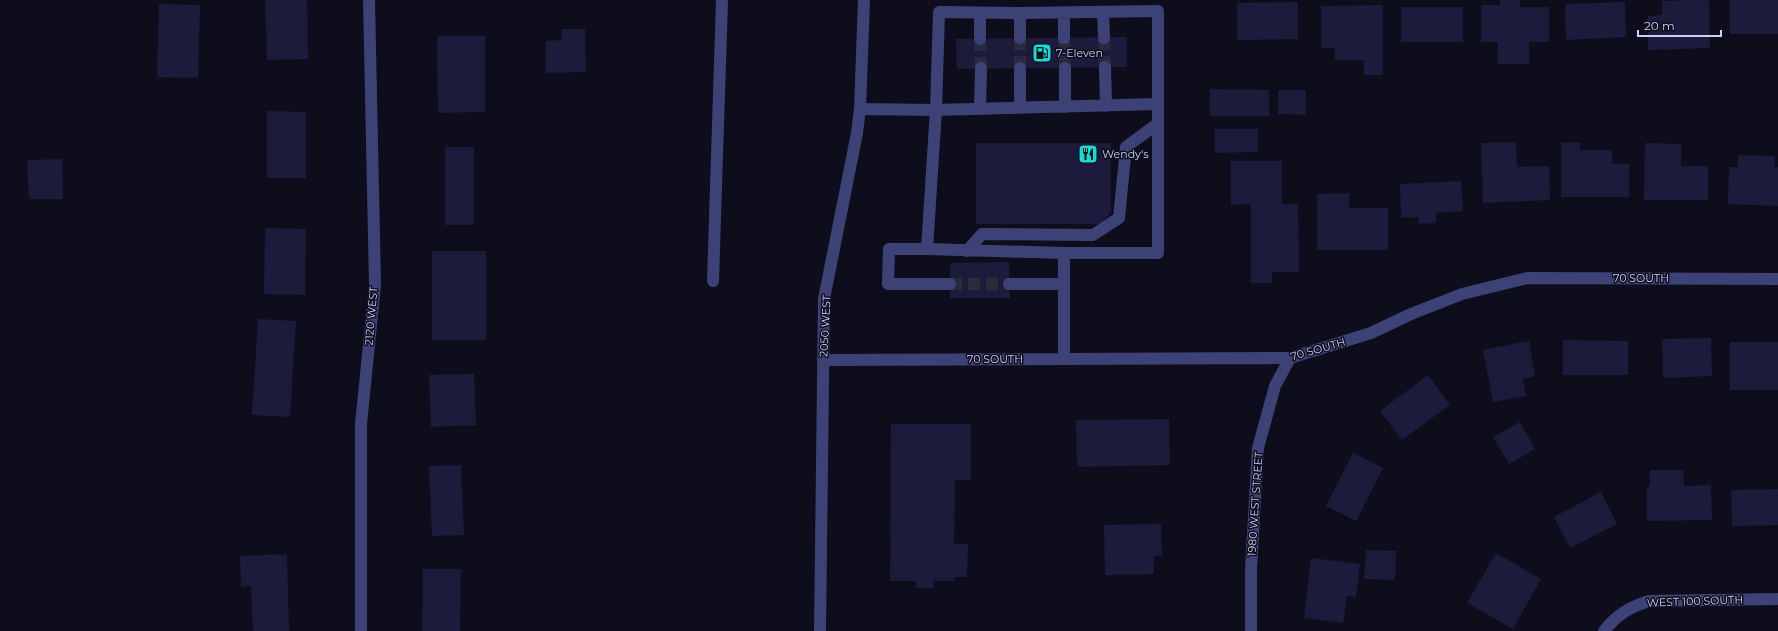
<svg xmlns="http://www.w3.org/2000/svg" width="1778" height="631" font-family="Montserrat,sans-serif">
  <rect width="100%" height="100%" fill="#0e0d1c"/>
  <path fill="#1d1b3b" d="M265,0H307L308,59L267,60Z
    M1500,0H1520V7H1549V42H1529V64H1498V42H1481V5H1500Z
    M1689,0H1709L1710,48L1648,50V16L1662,15V1Z
    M1730,0H1778V34H1730Z
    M1298,2V39L1237,40V3Z
    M1625,2L1626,37L1566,40L1565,4Z
    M159,4L200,5L198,78L157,77Z
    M1383,5V75H1364V60H1335V48H1321V6Z
    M1401,7H1463V42H1401Z
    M562,29H585L586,72L546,73V41L562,40Z
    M437,36H485V112L438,113Z
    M1127,37V67L957,69L956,39Z
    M1210,89L1269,90V116H1210Z
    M1278,90H1306V115L1278,114Z
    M267,111L306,112V178H267Z
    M1215,129H1258V152L1215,153Z
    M1516,142L1517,167L1549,166L1550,200L1483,203L1481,143Z
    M1561,142L1580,143V150H1612V164H1629V197H1561Z
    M976,143H1111V212L1101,224H976Z
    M1645,143L1681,144V166H1708V200H1644Z
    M445,147H474V225H445Z
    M1738,155L1775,156L1774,167H1778V206L1728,204L1729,167H1738Z
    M62,159L63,199H29L27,160Z
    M1231,161H1282V204H1298L1299,272H1272V283H1251V204L1231,205Z
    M1461,181L1463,211L1436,213V223L1419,224V217L1401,218L1400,184Z
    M1349,193V208H1388V250H1317V194Z
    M265,228L306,229L305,295L264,294Z
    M432,251H486V340H432Z
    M1009,262L1010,298H950V263Z
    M258,319L296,321L290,417L252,415Z
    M1711,338L1712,376L1663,378L1662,339Z
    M1563,340L1628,341V375H1563Z
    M1529,341L1535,376L1523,379L1526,396L1493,402L1483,350Z
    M1730,342H1778V390H1730Z
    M474,374L476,425L431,427L429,375Z
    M1428,375L1450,405L1402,440L1380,411Z
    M1169,419L1170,465L1077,467L1076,420Z
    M1520,422L1535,449L1509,464L1493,437Z
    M891,424H971V480H955L954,544H968L967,577H954V581H933V588H916V581H890Z
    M1353,453L1383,468L1356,521L1326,506Z
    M461,465L464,535L432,536L429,466Z
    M1650,470H1683L1684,486L1711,485L1712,520L1647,521V487L1650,486Z
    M1778,489V525L1732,526L1731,490Z
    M1601,492L1617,524L1570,548L1554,517Z
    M1161,524L1162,556H1154V574L1105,575L1104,525Z
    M1366,550L1396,551L1395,580L1364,579Z
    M1496,553L1541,579L1513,629L1467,603Z
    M287,554L289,631H253L251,586L241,587L240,556Z
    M1311,558L1360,564L1356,597L1347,596L1343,623L1304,618Z
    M423,569H461L460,631H422Z"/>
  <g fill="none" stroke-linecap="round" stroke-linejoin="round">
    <path stroke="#2b2a3d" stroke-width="12" stroke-dasharray="12 6" stroke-linecap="butt" d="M1020,38V68
      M1064,38L1065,68
      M1104,38L1105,67
      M980,39L981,68
      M950,284H1009"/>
    <path stroke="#3d4276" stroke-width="12" d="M1103,12L1104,38
      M980,13V39
      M1020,13V38
      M1064,13V38
      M1105,67L1106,106
      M1065,68V107
      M980,108L981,68
      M1020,108V68
      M860,109L936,110L1157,104
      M927,249H889L888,284H950
      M967,251L982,234L1093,235L1119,218L1126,147L1157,124
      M1064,253L927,249L936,110L939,12L1020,13L1158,11V253H1064V359
      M713,281L722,0
      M1009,284H1064
      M823,360L1290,358L1371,333L1411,314L1462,294L1527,278L1778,279
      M361,631V424L375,285L369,0
      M820,631L824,299L857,133L860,109L864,0
      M1251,631V569L1258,448L1275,386L1290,358
      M1604,631C1616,615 1630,607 1649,601L1778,599"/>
  </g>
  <defs>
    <g id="fuel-square" transform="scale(1)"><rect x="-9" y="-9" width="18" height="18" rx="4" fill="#15ddd6" stroke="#0e0d1c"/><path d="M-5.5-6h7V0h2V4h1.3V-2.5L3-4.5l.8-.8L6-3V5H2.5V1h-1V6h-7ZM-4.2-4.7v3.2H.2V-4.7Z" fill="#111"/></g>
    <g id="restaurant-square" transform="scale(1)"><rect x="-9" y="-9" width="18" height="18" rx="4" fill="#15ddd6" stroke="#0e0d1c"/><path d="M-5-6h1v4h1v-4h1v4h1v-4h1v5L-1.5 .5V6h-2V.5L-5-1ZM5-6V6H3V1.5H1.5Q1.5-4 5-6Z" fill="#111"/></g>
  </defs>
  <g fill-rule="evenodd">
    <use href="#fuel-square" x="1042" y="53"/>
    <use href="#restaurant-square" x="1088" y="154"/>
  </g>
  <g text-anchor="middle" stroke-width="3" stroke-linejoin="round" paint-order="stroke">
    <g font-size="11" fill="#cdcefa" stroke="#0e0d1c" text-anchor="start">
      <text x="1056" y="57">7-Eleven</text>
      <text x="1102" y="158">Wendy's</text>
    </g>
    <g font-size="11" fill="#cdcefa" stroke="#0e0d1c">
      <text x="1641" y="282">70 SOUTH</text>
      <text transform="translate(371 316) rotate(-85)" y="4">2120 WEST</text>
      <text transform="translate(825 326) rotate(-87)" y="4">2050 WEST</text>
      <text transform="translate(1318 349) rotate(-16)" y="4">70 SOUTH</text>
      <text x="995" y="363">70 SOUTH</text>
      <text transform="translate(1255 504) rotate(-86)" y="4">1980 WEST STREET</text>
      <text transform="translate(1695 601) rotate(-2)" y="4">WEST 100 SOUTH</text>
    </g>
  </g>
  <path d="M1638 30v6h83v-6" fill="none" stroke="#cdcefa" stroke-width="2"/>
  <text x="1644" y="30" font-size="12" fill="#cdcefa" stroke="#0e0d1c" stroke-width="3" paint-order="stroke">20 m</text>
</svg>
